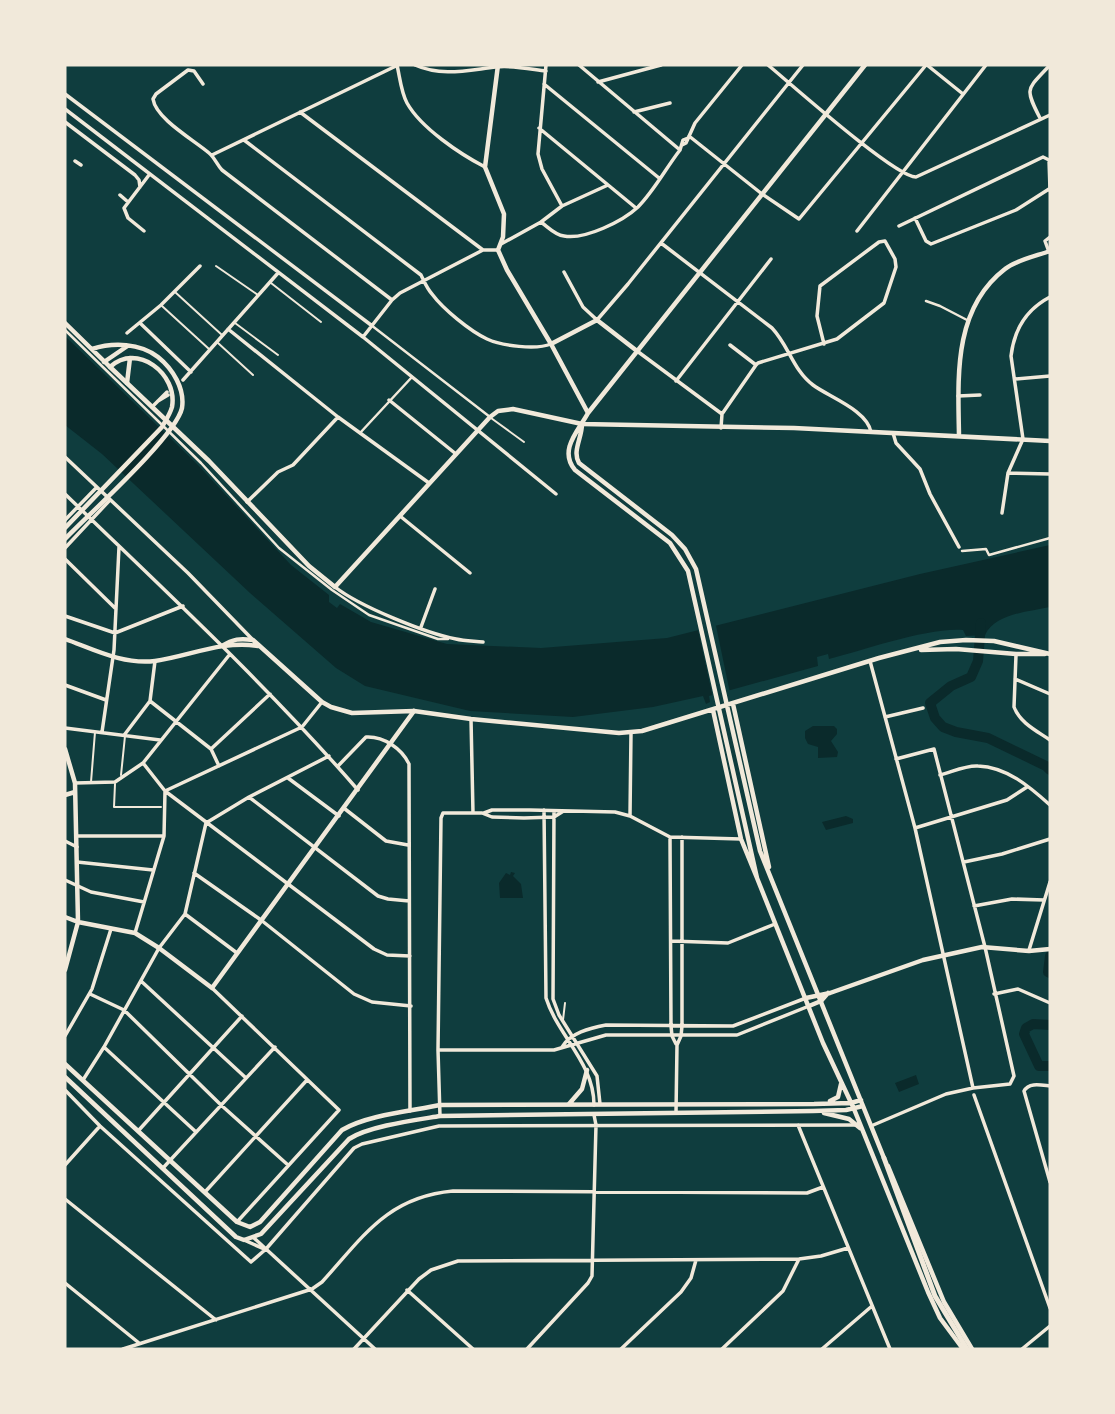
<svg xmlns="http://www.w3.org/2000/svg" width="1115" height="1414" font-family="'Noto Sans',sans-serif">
  <rect width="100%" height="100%" fill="#0f3d3e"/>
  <path fill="#0a2a2b" d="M65,336L198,465L291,565L329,595V602L337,608L340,604L371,622L447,644L541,648L667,638L920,574L1050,545V607C1028,612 996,613 985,635L966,636L963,630C929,627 864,650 829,659L828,654L817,657L818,666L709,696L710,702L706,704L703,696L653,707L573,717L470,711L365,686L336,668L250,593L102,454L65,425Z
    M813,726H834L837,729V734L831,741L838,752L837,757L818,758V747L808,744L805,738V731Z
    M846,816L853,819V823L826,830L822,822Z
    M511,872L515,873L513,876L521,884L523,898H500L499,883L506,873L510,875Z
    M916,1075L919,1084L899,1092L895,1083Z"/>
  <path fill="#0f3d3e" d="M715,621L730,693L713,698L697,625Z"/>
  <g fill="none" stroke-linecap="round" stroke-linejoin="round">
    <path stroke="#0a2a2b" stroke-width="10" d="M981,623L978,661L971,677L951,686L930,703L935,718L943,727L956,732L988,738L1046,766L1050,770
      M1050,956L1048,972L1050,973
      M1050,1025L1033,1024L1026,1028L1024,1034L1039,1066H1050"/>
    <path stroke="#f1e9da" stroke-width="2" d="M216,266L258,295
      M271,283L321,322
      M175,292L222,335
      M162,306L209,349
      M235,323L278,355
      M218,343L253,375
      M491,418L524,442
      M121,775L125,736
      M91,782L95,732
      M115,784L114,807H161
      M563,1020L565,1003"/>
    <path stroke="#f1e9da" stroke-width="2.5" d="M926,301L940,306L967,320
      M371,325L490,417
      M65,330L201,463L279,548L332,590L369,615L438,639H448
      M360,433L412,377
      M962,551L986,549L989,555L1050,538"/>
    <path stroke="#f1e9da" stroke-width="3.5" d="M397,65C400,78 401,92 407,103C421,128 460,154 485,167
      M415,65C442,77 468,70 496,67C512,65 530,69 546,71
      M546,65L538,154L542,169L562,206
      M579,65L680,150
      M768,65C791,84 895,177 916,177L1050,115
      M927,65L963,94
      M598,82L661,65
      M203,84L194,71L188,70L156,94L153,99C156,119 194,140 209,153C215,158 217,165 222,170L392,300
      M544,84L659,178
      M65,94L371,325
      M65,109L363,337L556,494
      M300,112L483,250
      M634,112L670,103
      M1040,118C1024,87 1027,90 1050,65
      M65,122L135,175L139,180L140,187
      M539,128L636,208
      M689,136L762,194L799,219L926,65
      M244,140L421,275C424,281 427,289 432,294C443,309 470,331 487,339C502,346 536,350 551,344
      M682,145L686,143L695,123L742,65
      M212,155L398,65
      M75,161L81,165
      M120,195L128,202
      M915,218L926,241L931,244L1016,210L1049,189
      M541,222C548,227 555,235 564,236C585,240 623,221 638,207C654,191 666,168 680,150L683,140L688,138
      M899,226L1043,157L1049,160L1050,190
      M144,231L128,218L124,208L149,175
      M857,231L986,65
      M661,243L772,328C789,346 793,370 813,385C829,397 867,410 871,432
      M501,244L541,222L562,206L608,185
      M1049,252L1045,241L1050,237
      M564,272L583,307L597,320L628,284L803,65
      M140,323L191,372
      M228,329L338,417L429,483
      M127,333L161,305L200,266
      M363,337L392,300L400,293L483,250H498
      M730,345L756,365
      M637,351L722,414
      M1015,379L1050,376
      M183,380L278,273
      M676,381L771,259
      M958,396L980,395
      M389,400L456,454
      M158,401L168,395
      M152,407L167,392
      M721,428L722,414L756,365L758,363L837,339L884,303L896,267L895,259L885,241L879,242L820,286L817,316L824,344
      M893,433L896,443L920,469L930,494L959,547
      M65,457L188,573L253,640
      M1008,473L1050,474
      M65,494C165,591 267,685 358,790
      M247,502L278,472L293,465L338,417
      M1002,513L1008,473L1023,439L1011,356C1014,330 1027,309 1050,297
      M400,516L470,573
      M65,520L96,488
      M65,548L109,501
      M65,559L116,609
      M335,587C359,606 425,633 456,639C464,641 474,641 483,642
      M65,616L115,633L183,606
      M421,627L435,589
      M1016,655L1014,707C1020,723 1037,731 1050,740
      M870,661L915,828L973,1088
      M1015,679L1050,694
      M65,685L106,700
      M150,701L211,749L219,766
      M885,717L923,708
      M471,719L473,813
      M65,728L160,740
      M102,732L114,650L119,547
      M125,734L150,701L155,661
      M211,749L270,694
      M143,763L165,791L374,949L387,955L410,956
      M338,766L366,737C384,736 402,749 409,764L410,1111
      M940,775C952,772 966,765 978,766C1007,767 1030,787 1050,805
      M288,778L339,816
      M75,783L115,782L143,763L230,654
      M165,791L302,727L322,702
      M249,797L378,896L388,899L409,901
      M345,809L386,841L408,845
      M544,810L546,998C558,1036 594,1063 594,1105
      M554,811L553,999L559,1015L597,1076L600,1104
      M484,813L492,810H530L615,812L630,816L670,837L741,839
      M630,816L631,733
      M915,828L1007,800L1027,787
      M76,836H164
      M670,837L671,1026L672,1036L676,1044
      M65,841L77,847
      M77,862L153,870
      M964,862L1002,854L1050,839
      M194,873L261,920L354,994L372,1002L411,1006
      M65,880L91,892L144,902
      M974,906L1012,899L1044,900
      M185,914L237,953
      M135,933L164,836L165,791
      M671,941L728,943L775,924
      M1029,950L1050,882
      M141,981L246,1078
      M212,988L339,1110L237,1222
      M90,994L124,1010L221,1105L288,1165
      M994,994L1018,989L1050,1003
      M65,1036L92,989L111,929
      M562,1047C570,1033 590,1028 606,1025L733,1026L806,998
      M105,1048L196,1132
      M438,1050H554L606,1035H737L809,1006
      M83,1080L104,1047L159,948L185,914L206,823L249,797L329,756
      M1050,1086C1041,1085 1029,1082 1024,1091L1050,1182
      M65,1090L100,1126L251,1262L266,1249L354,1148L362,1144L439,1126L855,1125
      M974,1095L1050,1308
      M676,1113L677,1045L681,1036L682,1026V837
      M440,1116L438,1050L441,818L443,813H482L492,817L524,818L554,817L562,812
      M798,1125L890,1349
      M871,1126L946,1094L973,1088L1010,1084L1014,1076L985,947L934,749L896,759
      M139,1130L242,1016
      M65,1165L100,1126
      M163,1168L275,1047
      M205,1192L307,1080
      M65,1199L216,1320
      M254,1238L375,1349
      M244,1240L264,1249
      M65,1283L139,1343
      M407,1290L473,1349
      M123,1349L312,1289L322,1282C363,1237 387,1197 453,1191L807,1193L823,1187
      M354,1349L419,1279L431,1270L458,1261L799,1259L821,1256L848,1248
      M527,1349L588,1283L592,1276L596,1125L594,1115
      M621,1349L681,1292L691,1278L696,1260
      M722,1349L783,1291L799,1259
      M822,1349L872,1306
      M1022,1349L1050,1326"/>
    <path stroke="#f1e9da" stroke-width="4.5" d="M498,65L485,167L504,214L503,237L498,250L507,270L551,344
      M110,367L209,461L309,566L335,587L490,417L498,411L513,409L582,424L794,428L1050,441
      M959,435C958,377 953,309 1005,269C1016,260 1036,256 1050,251
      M65,749L75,783L78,922L65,970
      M65,795L75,792
      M65,917L78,922L135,933L159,948L212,988L414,711
      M806,998L830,993L923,960L982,947L1029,951L1050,949
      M809,1006L821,1001L828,993"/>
    <path stroke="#f1e9da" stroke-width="4.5" d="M65,323L110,367C137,342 178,374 172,407C170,414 166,420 162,427L65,528
      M104,362L126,347
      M127,383L130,358
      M588,413L551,344L597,320L637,351
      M582,424C582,438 572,451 579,463L672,535L685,549L696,569L760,851L884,1158
      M65,539C89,514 176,436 182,408C185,389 173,369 158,357C140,343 113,342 92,349
      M65,639C93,649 123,665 155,661C189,656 223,640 258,646
      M222,646C233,639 240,638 253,640L322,702L331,707L352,713L414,711L471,719L619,733L642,731L879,658L940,642L966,640L994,641L1050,654
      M921,650L956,649L1016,654H1045
      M733,704L769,867
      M713,710L741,839L757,878L823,1043L854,1109L928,1292L940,1318L963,1349
      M757,878L688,571L670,543L575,470C558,450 579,430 588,413L865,65
      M65,1064L237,1222L250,1227L260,1222L342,1130C367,1115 411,1111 440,1105L814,1104L851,1103L861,1100
      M65,1077L236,1237L244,1240L261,1234L349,1139C369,1126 416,1120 440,1116L813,1111L846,1110L863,1106
      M830,1101L838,1097L841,1084
      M569,1104L582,1089L587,1070
      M824,1113L849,1119L860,1128
      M888,1166L944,1302L972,1349"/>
    <path stroke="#f1e9da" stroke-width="5" d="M884,1158L935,1296L967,1349"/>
  </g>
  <rect width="1115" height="1414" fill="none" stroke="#f1e9da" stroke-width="133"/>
</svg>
